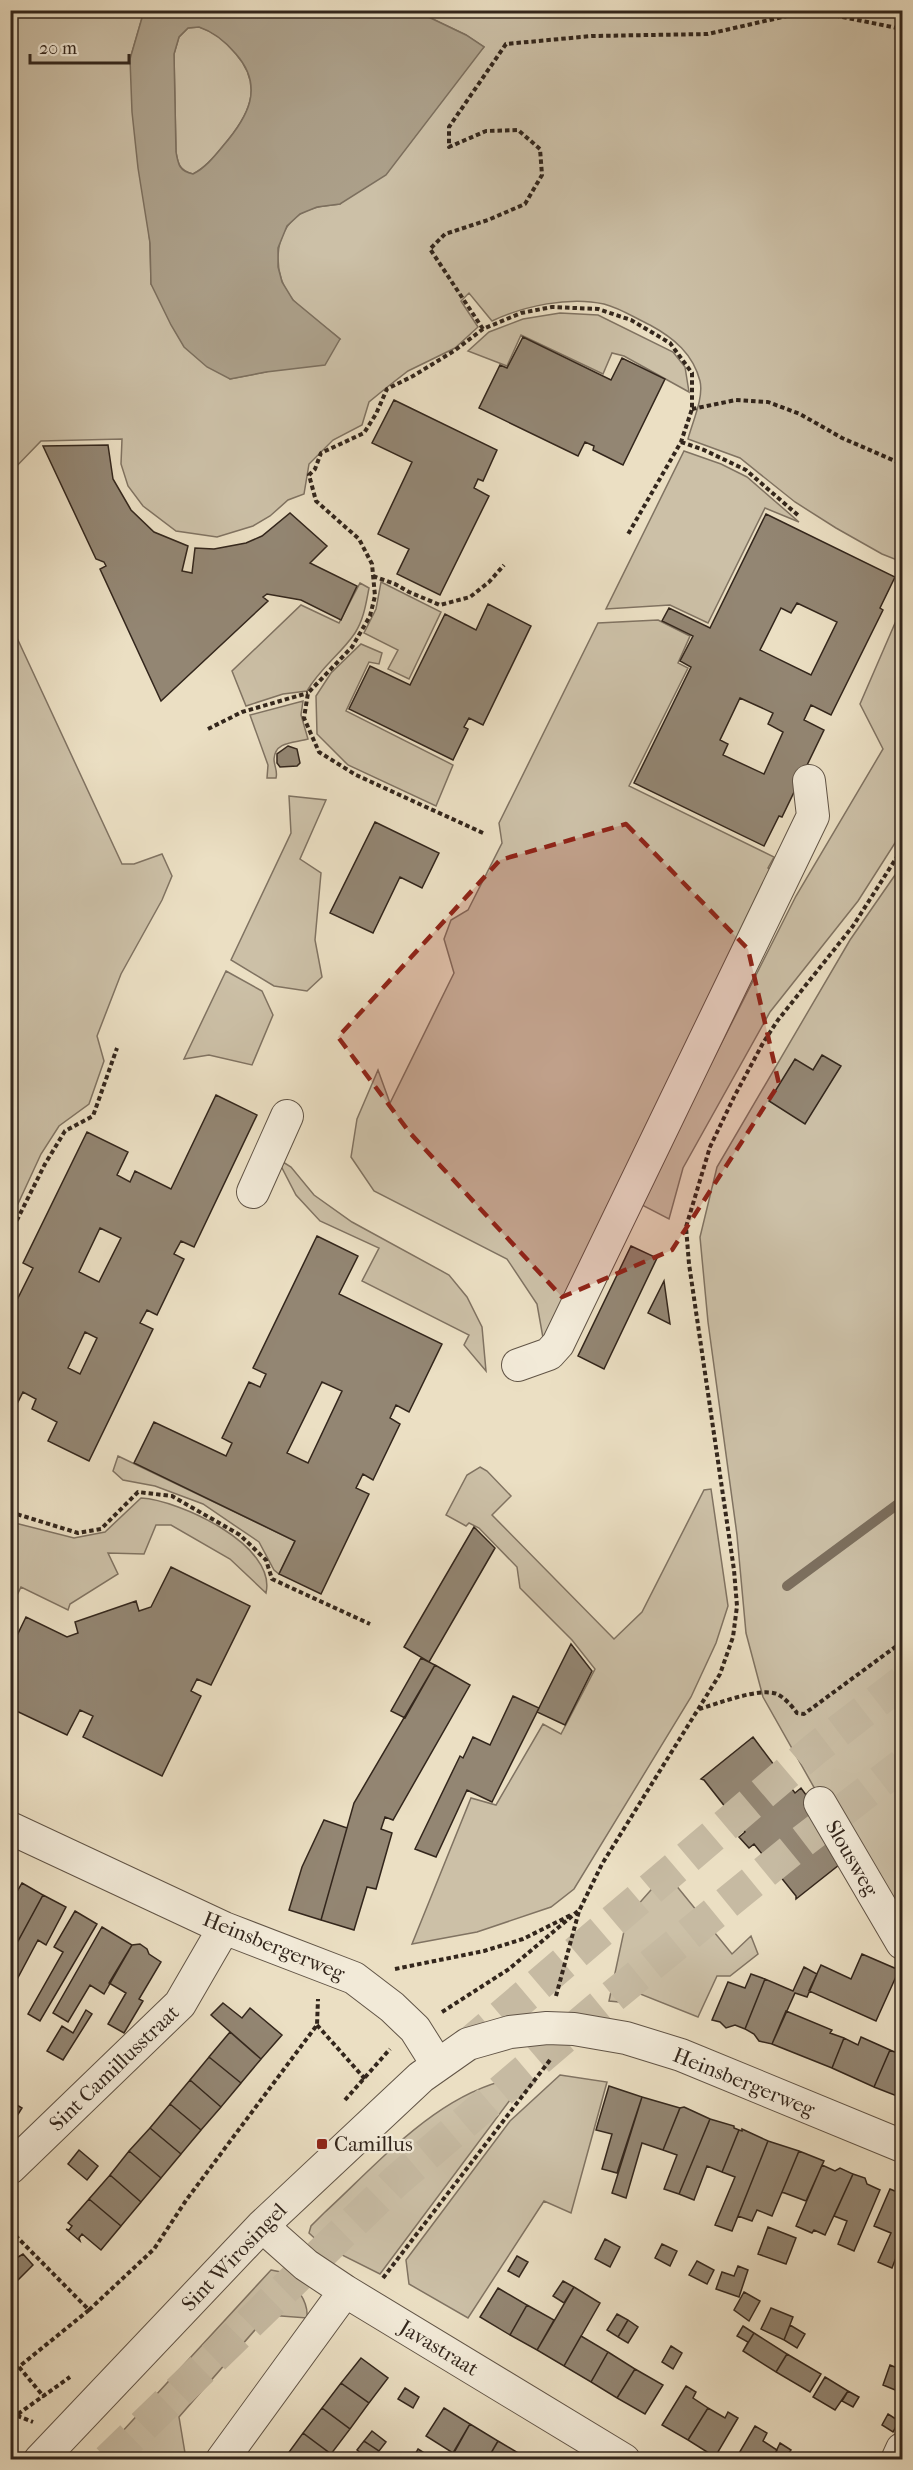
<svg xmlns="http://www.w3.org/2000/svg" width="913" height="2470" font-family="'IM FELL French Canon',serif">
  <rect width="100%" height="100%" fill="#ebdfc3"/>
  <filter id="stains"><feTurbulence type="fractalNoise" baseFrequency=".00333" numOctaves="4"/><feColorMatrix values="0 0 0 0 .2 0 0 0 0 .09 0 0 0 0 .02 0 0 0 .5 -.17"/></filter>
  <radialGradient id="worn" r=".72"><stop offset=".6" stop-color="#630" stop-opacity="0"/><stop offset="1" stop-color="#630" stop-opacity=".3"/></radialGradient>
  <path fill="#ccc0a7" stroke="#807362" stroke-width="1.5" d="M11,11H144L130,59L150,243L151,284L230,379L266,372L340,339C325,326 306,315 293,300C272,276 272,232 300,214C312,206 327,206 340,204L484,47L466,35L416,11H902V562L882,554L836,528L795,502L740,458L688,439C692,423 704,398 700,381C693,354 674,338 650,325C635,318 620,308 604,304C569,296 524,306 492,321L469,293L461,301L478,327L455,348L408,371L386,388L369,402L362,425L333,440L309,464L304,494L288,500L270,516L253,526L217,537L176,531L143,506L128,486L121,464L122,439L41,441L11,472Z
    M199,27C215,32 225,41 236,54C265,87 248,117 223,146C214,157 205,168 193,174C180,171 178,164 176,152L174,54L179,37L188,28Z
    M560,313L598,315L673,352L685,367L689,392L624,356L612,353L603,374L521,335L507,366L468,351L489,332L523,319Z
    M684,451L721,464L747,477L799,522L765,508L708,623L670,605L606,609Z
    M381,582L441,612L409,679L388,669L398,650L364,633L376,609Z
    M360,583L369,588C366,603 364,619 355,633C341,654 321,667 307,691L283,694L246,706L232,671L301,605L339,623Z
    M902,607V832L858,901L770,1012L683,1168L669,1219L640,1204L796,896L883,749L860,704Z
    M658,620L690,636L678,663L688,668L629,786L774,857L768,868L777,873L545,1349L537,1304L507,1259L374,1191L351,1157L357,1119L378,1070L390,1103L454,973L444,939L451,920L468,910L502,843L499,823L598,623Z
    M11,625L122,864H134L162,854L172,876L162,900L121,974L97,1036L104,1061L89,1104L59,1126L41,1154L11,1219Z
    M361,644L382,653L379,664L369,662L346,711L453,765L436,806L348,765L317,734L316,696L331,673Z
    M303,701L301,715L308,739C295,743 275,741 274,759C274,766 278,771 276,778H267L268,765L250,715Z
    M289,796L326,800L300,859L321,873L315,940L322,977L307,991L274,986L231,960L291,833Z
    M902,865V1929L864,1876L763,1697L746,1633L737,1535L708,1322L700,1237L717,1167L850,940Z
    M226,971L262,991L273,1015L252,1065L209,1055L184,1059Z
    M283,1162L291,1167L314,1195L352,1222L449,1275L467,1297L482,1327L486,1371L464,1345L469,1335L362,1281L379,1248L320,1221L296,1195L281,1166Z
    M118,1456L295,1541L279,1574L274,1570L259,1542L203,1504L155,1486L123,1480L113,1471Z
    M480,1467L487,1471L511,1496L492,1515L614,1639L642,1612L704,1490L711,1489L728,1606L716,1643L691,1697L574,1889L551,1907L477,1932L412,1944L471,1798L496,1805L543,1724L561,1734L595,1669L572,1640L520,1588L517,1567L479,1528L469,1523L466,1526L446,1515L467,1475Z
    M141,1498C179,1500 277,1545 266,1593L230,1559L171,1525H156L144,1554L108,1553L118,1574L70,1604L68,1610L21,1587L11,1608V1522L74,1538L105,1532Z
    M666,1873L732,1954L751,1936L758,1954L730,1976H717L698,2017L633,1991L619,2002L609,2001L627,1917Z
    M560,2075L607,2082L571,2213L544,2201L468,2318L409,2284L406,2260L510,2121Z
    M528,2076L380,2274L322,2245L309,2233L311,2226L324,2213C382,2160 444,2085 528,2076Z
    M271,2270L281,2272C293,2284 309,2299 307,2318L268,2315L179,2417L186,2459H97Z"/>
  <path fill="#aca08a" stroke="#7c6f5e" stroke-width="1.5" fill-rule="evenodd" d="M144,11H416L466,35L484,47L386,175L340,204L317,207L300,214L287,226L278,248V267L282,282L293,300L340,339L325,365L266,372L230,379L207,367L184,347L171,325L151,284L150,243L138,168L132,112L130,59ZM199,27C214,32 225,41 236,54C265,87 248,117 223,146C214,157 205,168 193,174C179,171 178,164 176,152L174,54L179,37L188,28Z"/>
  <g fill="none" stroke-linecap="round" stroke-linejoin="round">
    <path stroke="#7c6f5e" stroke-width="10" d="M787,1586L902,1501"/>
  </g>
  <path fill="#938673" stroke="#33261c" stroke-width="1.5" fill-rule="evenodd" d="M523,337L611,380L622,358L665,379L623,465L593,450L594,446L585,442L578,456L479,408L500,365L507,368Z
    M394,400L497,450L483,481L478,479L474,488L489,496L440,595L397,574L409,549L378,534L412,462L372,443Z
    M108,445L113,479L131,510L154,532L188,546L182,571L192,573L195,548L214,549L246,543L262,536L290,513L327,546L310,563L357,586L341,620L301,600L267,594L263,597L268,601L161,701L100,569L106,566L104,562L96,559L43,446Z
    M766,514L895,577L880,608L883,610L831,715L811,705L804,720L824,730L782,817L779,816L764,846L634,783L691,667L680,661L693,636L662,621L669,608L710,628ZM797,603L837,622L811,675L760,650L781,608L791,613ZM740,698L773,713L768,724L783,732L764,774L723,755L728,744L720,740Z
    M488,604L531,626L483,725L469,718L464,727L468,729L453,760L349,709L370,666L410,685L445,614L476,630Z
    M288,746L297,749L300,763L297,766L280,767L277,763V754Z
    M375,822L439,853L422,888L400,877L373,933L330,913Z
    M822,1055L841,1066L805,1124L769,1101L795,1059L813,1070Z
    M216,1095L257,1115L194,1247L181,1241L174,1254L184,1259L157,1315L147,1310L140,1323L153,1329L89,1461L48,1441L57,1422L32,1409L36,1399L23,1392L10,1418V1314L33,1268L23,1263L87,1132L128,1152L117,1175L130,1182L135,1171L171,1189ZM100,1228L121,1238L99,1282L79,1272ZM85,1332L97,1338L80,1374L68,1368Z
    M317,1236L358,1256L339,1294L442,1344L409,1412L396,1405L390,1418L400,1424L373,1480L363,1474L356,1488L369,1494L321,1594L279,1574L295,1541L134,1463L154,1422L226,1456L232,1443L222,1438L249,1382L260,1387L266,1374L253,1368ZM322,1382L342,1391L308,1463L287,1453Z
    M631,1246L657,1258L604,1369L578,1356Z
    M664,1281L670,1324L648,1313Z
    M474,1527L495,1548L429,1662L404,1647Z
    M171,1567L250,1606L211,1685L197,1679L191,1691L201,1696L162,1776L83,1737L93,1716L80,1710L67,1735L10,1708V1650L26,1617L67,1637L78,1633L75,1622L136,1601L139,1611L151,1607Z
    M571,1644L592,1671L565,1725L537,1712Z
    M421,1658L435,1665L405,1718L391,1711Z
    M435,1665L470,1685L393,1820L385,1817L381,1829L392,1833L376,1889L367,1887L354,1930L321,1920L354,1803Z
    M513,1696L539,1708L492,1802L467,1790L436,1857L415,1849L460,1756L463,1758L473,1737L490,1745Z
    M753,1737L795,1793L801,1788L809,1799L804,1804L845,1857H849L796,1899V1896L754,1844L749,1848L739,1837L745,1832L704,1780L701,1779Z
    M324,1820L347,1828L321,1920L289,1910L302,1867Z
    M22,1883L43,1895L10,1956V1904Z
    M43,1895L66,1907L46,1945L38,1940L14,1985L10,1983V1956Z
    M75,1911L97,1924L40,2021L28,2014L63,1952L54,1947Z
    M102,1927L132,1945L104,1994L90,1985L68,2022L53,2013Z
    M140,1944L147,1949L149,1954L161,1962L139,1999L143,2001L124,2033L108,2024L126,1993L109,1983L132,1945Z
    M862,1954L899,1970L876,2021L809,1991L821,1965L851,1979Z
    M804,1967L817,1974L807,1997L795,1993L772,2044L759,2041L754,2034L745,2029L765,1979L793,1991Z
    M751,1974L765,1979L745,2029L735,2025L726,2028L720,2022L712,2020L728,1982L745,1988Z
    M223,2003L242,2018L250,2008L282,2035L261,2059L211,2015Z
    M86,2010L92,2014L63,2060L47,2051L62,2026L73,2033Z
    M786,2011L832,2030L830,2033L844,2038L832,2068L772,2044Z
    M230,2032L261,2059L241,2083L209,2057Z
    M861,2037L890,2050L874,2087L832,2068L844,2038L858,2045Z
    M890,2050L902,2055V2098L874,2087Z
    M209,2057L241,2083L221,2107L190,2080Z
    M190,2080L221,2107L201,2130L170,2104Z
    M609,2086L642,2097L617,2173L602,2169L612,2134L596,2130Z
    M642,2097L680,2108L663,2150L642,2143L626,2198L612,2193Z
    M10,2101L22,2108L10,2127Z
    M170,2104L201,2130L181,2154L150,2128Z
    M684,2107L710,2119L679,2194L664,2189L677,2155L663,2150L680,2108Z
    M710,2119L734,2126V2128L739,2130L722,2172L707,2166L694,2200L679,2194Z
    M150,2128L181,2154L161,2178L129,2151Z
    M742,2129L768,2141L732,2231L715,2225L735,2177L722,2172L739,2130L742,2131Z
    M768,2141L799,2151L772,2216L757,2210L752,2221L738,2216Z
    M79,2150L98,2166L87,2180L68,2164Z
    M129,2151L161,2178L141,2202L110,2175Z
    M799,2151L824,2161L806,2201L782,2192Z
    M822,2165L835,2171L840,2168L853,2174L825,2235L814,2230L812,2233L796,2226Z
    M853,2174L865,2178L867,2184L880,2190L854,2251L838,2244L847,2221L834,2216Z
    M110,2175L141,2202L121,2226L89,2199Z
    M890,2189L902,2194V2242L892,2268L878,2262L891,2233L874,2226Z
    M89,2199L121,2226L101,2250L82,2234L79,2238L80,2241L66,2229L69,2230L72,2226L68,2223Z
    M768,2227L796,2238L786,2264L758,2254Z
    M605,2239L620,2247L610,2267L595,2259Z
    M662,2244L677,2251L670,2266L655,2258Z
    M23,2254L33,2265L13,2285L10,2282V2262Z
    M517,2256L528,2262L519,2277L508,2271Z
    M697,2261L714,2270L707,2284L689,2275Z
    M738,2266L748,2270L739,2297L716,2289L722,2272L734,2276Z
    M563,2281L574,2287L564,2303L553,2296Z
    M574,2287L600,2303L564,2366L537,2350Z
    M498,2288L527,2305L510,2335L480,2317Z
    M744,2292L760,2301L749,2321L734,2310Z
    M527,2305L554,2320L537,2350L510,2335Z
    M771,2308L793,2317L784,2340L761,2329Z
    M617,2314L628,2320L618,2337L607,2330Z
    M628,2320L638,2327L628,2343L618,2337Z
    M790,2325L805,2334L797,2348L784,2340Z
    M743,2326L754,2333L743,2351L748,2342L737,2336Z
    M754,2333L787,2354L776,2372L743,2351Z
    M581,2336L608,2352L591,2382L564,2366Z
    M671,2346L682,2353L673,2369L662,2362Z
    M608,2352L635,2369L617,2398L591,2382Z
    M787,2354L821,2374L810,2392L776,2372Z
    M361,2358L388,2378L369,2403L341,2383Z
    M890,2365L902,2370L900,2392L883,2385Z
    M635,2369L663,2385L645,2414L617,2398Z
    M825,2377L848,2391L835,2410L813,2397Z
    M341,2383L369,2403L350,2429L322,2408Z
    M686,2386L696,2392L693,2398L708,2408L688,2440L662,2425Z
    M405,2388L419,2397L413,2408L398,2399Z
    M848,2391L859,2397L853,2407L842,2401Z
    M322,2408L350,2429L331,2454L303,2433Z
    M444,2408L470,2424L453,2453L426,2436Z
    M708,2408L725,2418L728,2412L738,2418L715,2457L688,2440Z
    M888,2414L899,2421L893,2432L882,2425Z
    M470,2424L498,2441L487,2460H450Z
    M755,2426L767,2433L763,2441L777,2450L772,2460H735Z
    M372,2431L386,2442L379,2451L364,2441Z
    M303,2433L331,2454L327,2460L284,2459Z
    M364,2441L379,2451L373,2460H369L357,2450Z
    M498,2441L525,2457L523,2460H487Z
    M780,2443L791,2450L787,2455L794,2460H772Z
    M418,2449L429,2456L427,2460H412Z"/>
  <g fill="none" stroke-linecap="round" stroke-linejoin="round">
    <path stroke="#c6baa2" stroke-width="33" stroke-dasharray="33 16" stroke-linecap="butt" d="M464,2048L815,1749L902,1682
      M108,2460L396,2181L596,2010L799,1844L902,1765"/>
    <g stroke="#615446" stroke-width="34">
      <path id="minor" d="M253,1192L287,1116
        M518,1365L549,1354L558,1344L813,816L809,781
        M820,1803L902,1943
        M10,1828L224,1928L354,1978L392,2007L415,2029L437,2064
        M10,2168L180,2004L224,1928
        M262,2226L306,2265L345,2291L624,2460
        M40,2460L262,2226L421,2077L468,2044L510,2032L547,2028L574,2029L626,2038L681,2055L902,2146
        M222,2460L345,2291
        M897,2460L902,2449"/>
    </g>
    <path stroke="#33261c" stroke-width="4" stroke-dasharray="4.5 3" stroke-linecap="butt" d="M813,11L902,29
      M483,329L430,249L445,234L488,220L525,204L542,175L540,149L518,130L486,131L449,147V127L506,44L592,36L708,34L813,10
      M692,409L736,400L768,402L800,414L842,438L902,464
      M681,442L704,450L746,470L800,517
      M373,576L395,584L409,592L440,605L470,597L489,582L504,565
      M208,729L242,712L308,693
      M483,833L356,775L319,752L304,718L308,693L352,647L370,616L375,596L372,564L359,539L316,501L309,475L315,469L321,453L364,433L376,414L387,389L413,376L454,351L483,329L521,313L552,307L598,309L631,320L670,343L692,373V409L681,442L627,536
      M10,1234L45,1164L65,1131L93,1116L117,1048
      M10,1512L78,1533L101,1529L138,1492L172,1496L240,1535L266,1560L272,1579L370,1624
      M699,1709C717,1704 759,1687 777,1694C785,1698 792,1706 797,1713L804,1714L902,1642
      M395,1969L484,1951L523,1939L573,1914
      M556,1996L579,1911L602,1864L720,1674L733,1637L737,1606L734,1570L689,1264L686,1227L710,1147L734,1097L763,1043L778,1020L853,926L902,849
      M442,2012L509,1969L578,1911
      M317,2025L365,2079
      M345,2100L390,2049
      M10,2230L89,2310L10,2374
      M383,2278L550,2060
      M89,2310L154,2249L187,2199L317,2025L318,1999
      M19,2367L44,2397
      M10,2413L33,2422
      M18,2414L70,2377"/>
    <use href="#minor" stroke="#f2ead8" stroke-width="32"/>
  </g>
  <path fill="#8f2418" fill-opacity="0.2" stroke="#8f2418" stroke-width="4.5" stroke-dasharray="12 8" stroke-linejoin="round" d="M626,824L748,949L779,1084L672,1250L562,1297L410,1133L338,1037L500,860Z"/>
  <rect fill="#8f2418" stroke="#f2ead8" stroke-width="2" x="316" y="2138" width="12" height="12" rx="3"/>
  <g text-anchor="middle" stroke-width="4.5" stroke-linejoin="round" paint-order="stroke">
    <g font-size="21" fill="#33261c" stroke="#f2ead8">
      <text transform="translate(852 1858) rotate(60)" y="7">Slousweg</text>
      <text transform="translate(274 1946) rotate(22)" y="7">Heinsbergerweg</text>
      <text transform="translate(114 2068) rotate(-44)" y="7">Sint Camillusstraat</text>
      <text transform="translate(744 2082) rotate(22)" y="7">Heinsbergerweg</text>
      <text transform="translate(234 2257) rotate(-46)" y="7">Sint Wirosingel</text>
      <text transform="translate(439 2348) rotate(31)" y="7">Javastraat</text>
    </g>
    <g font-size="21" fill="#33261c" stroke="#f2ead8" text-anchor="start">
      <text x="334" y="2151">Camillus</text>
    </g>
  </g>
  <rect width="913" height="2470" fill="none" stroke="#ebdfc3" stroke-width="36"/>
  <rect x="12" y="12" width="889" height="2446" fill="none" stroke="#33261c" stroke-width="3"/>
  <rect x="18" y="18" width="877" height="2434" fill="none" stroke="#33261c" stroke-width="1.5"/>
  <path d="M30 54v9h99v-9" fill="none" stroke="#33261c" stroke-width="3"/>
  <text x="39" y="54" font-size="18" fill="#33261c" stroke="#f2ead8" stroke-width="4.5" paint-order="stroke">20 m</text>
  <rect width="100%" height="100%" filter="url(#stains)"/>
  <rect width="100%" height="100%" fill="url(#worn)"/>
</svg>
